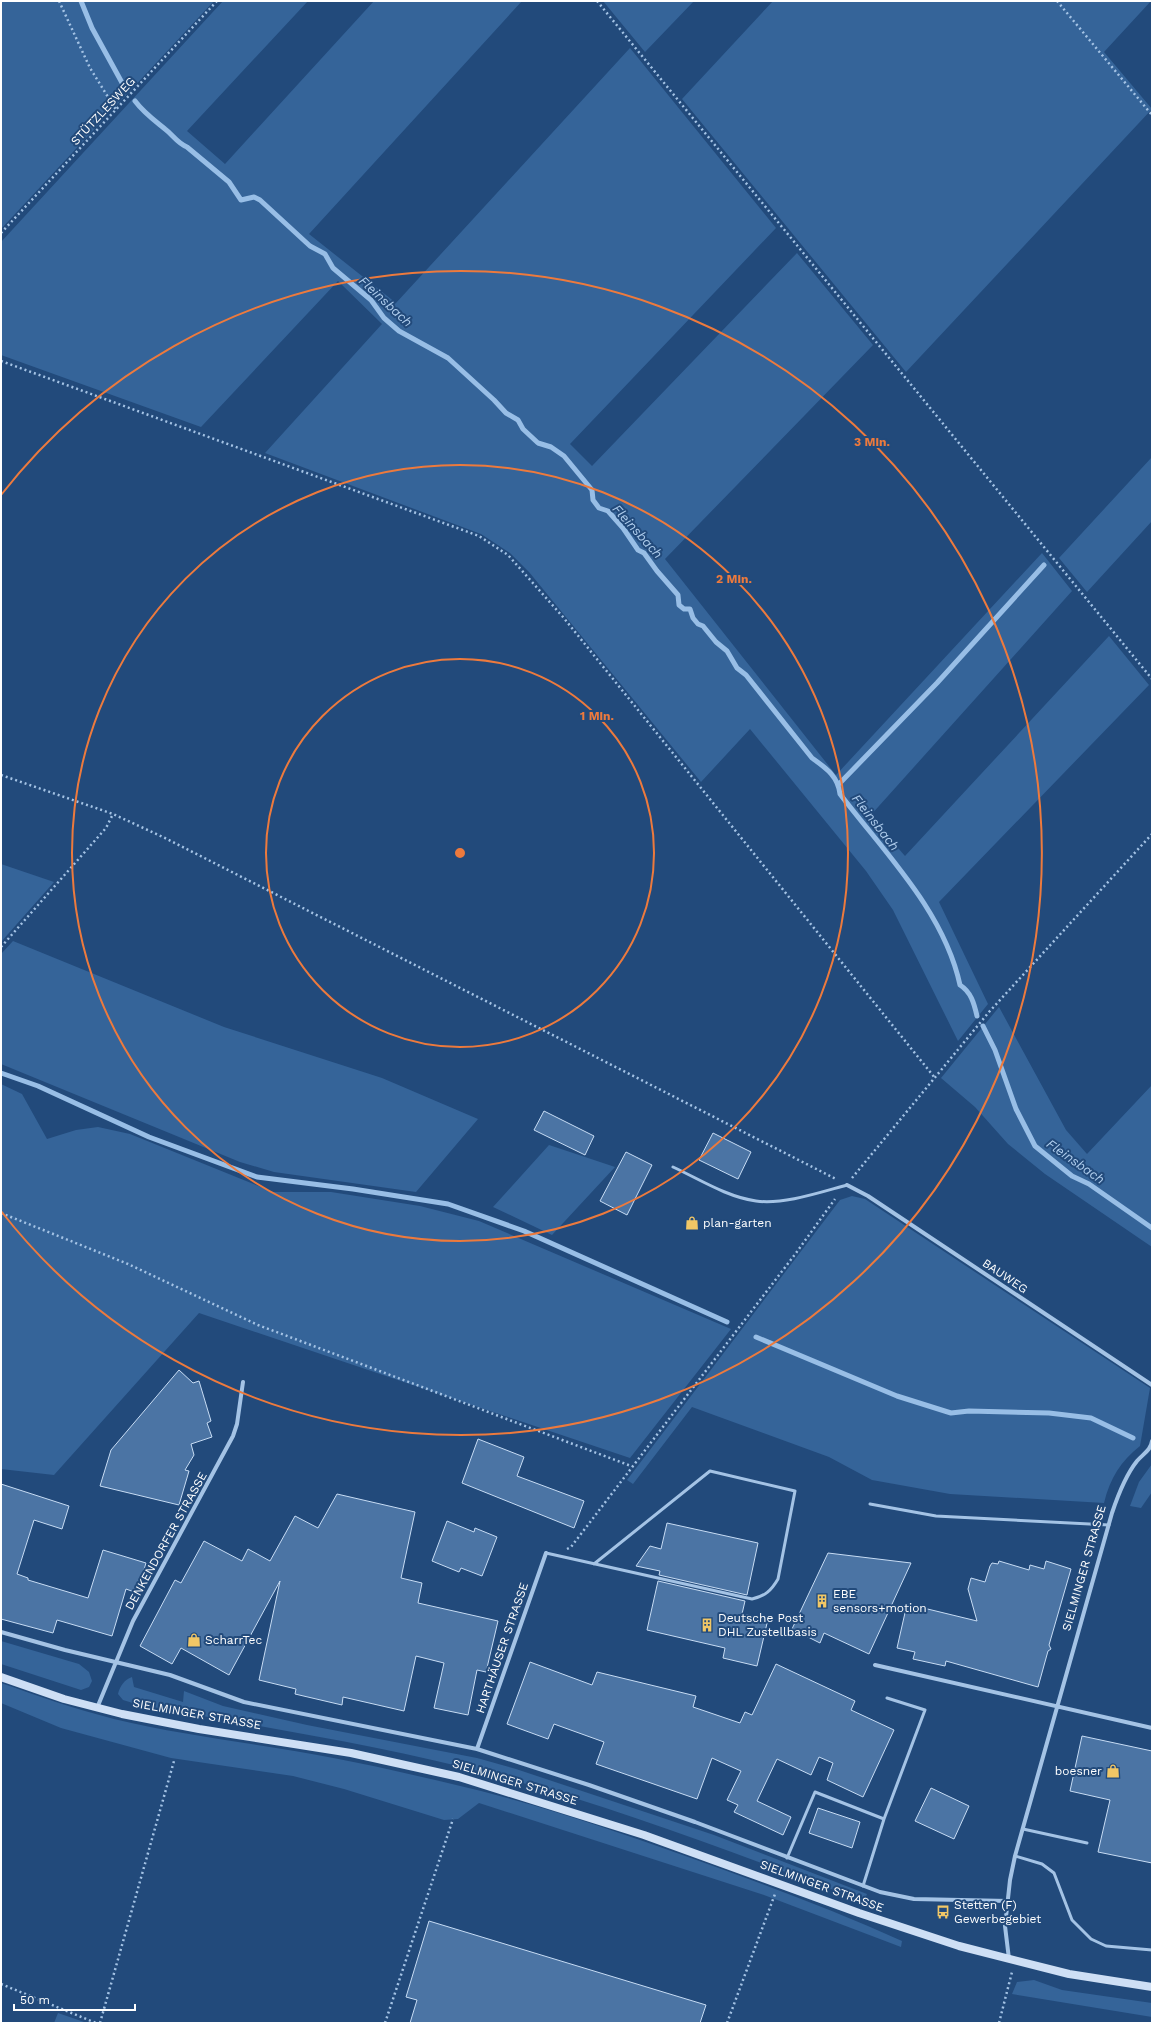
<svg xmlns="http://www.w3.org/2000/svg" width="1153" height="2024" font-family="'Work Sans',sans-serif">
  <rect width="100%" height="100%" fill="#224a7b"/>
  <path fill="#356499" d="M1,1H214L1,229Z
    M223,1H308L187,131L225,164L374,1H522L309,234L396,303L630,48L776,228L570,444L592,466L797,253L873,345L665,559L836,775L1042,553L1072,591L870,816L905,856L1109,636L1149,685L939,902L988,1004L958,1041L893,910L866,871L750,729L701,782L529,572L510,553L481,534L265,453L382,324L338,281L201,427L1,355V242Z
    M603,1H694L645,52Z
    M773,1H1151L1104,52L1152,109L906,372L682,99Z
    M1152,457V521L1087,592L1059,558Z
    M1,864L54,882L1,942Z
    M13,941L224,1027L382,1078L478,1119L416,1192L274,1172L240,1162L1,1064V954Z
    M999,1007L1066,1130L1087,1154L1152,1085V1247L1045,1174L1008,1144L975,1107L941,1078Z
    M1,1084L22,1094L47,1139L76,1130L98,1127L130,1134L273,1192H331L420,1206L479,1221L731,1329L630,1458L199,1313L54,1475L1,1469Z
    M549,1145L615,1167L552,1235L493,1207Z
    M852,1196L865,1199L1150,1388L1140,1446C1121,1461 1110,1478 1104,1503L950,1494L872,1480L829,1457L692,1407L633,1484L627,1480L840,1200Z
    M1152,1464V1492L1141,1508L1130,1506L1139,1482Z
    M1,1641L79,1664L89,1672L92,1681L89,1687L81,1690L1,1664Z
    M132,1677L134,1687L183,1702L184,1691L223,1706L307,1725L477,1758L516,1769L714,1835L867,1894L864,1901C741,1856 620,1808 494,1775C376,1744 255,1726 136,1704L123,1700L118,1694C120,1686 124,1680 132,1677Z
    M1,1683C38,1696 75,1709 114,1719C167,1732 222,1739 276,1748C335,1757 394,1770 452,1784C534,1803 613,1830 691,1858C763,1884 833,1910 902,1941L901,1947L764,1895L479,1803L458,1819L444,1820L344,1789L293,1776L171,1758L61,1728L1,1703Z
    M1034,1980L1062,1990L1152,2003V2017L1012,1994L1017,1982Z
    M58,2013L87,2023H54Z"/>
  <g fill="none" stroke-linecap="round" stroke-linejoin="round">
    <path stroke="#98bee6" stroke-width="5" d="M81,1L92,28L126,90
      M135,101C144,113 154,120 165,129C173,135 177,143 187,147L229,182L241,200L254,197L260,200L310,246L325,254L333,268L371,300L384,318L399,331L448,358L494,400L506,413L518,420L523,429L538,443L551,447L564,456L592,490L593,500L599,508L608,511L623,528L638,550L644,553L657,571L678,595L679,605L684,609H690L693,618L698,624L703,626L716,642L727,651L737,668L746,675L812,758C826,768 838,776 840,794C884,852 944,911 960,985C971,992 974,1003 977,1016
      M839,784L937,683L1044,565
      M983,1026L995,1050L1016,1109L1035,1146L1072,1176L1089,1184L1152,1228
      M1,1073L38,1086L149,1137L257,1177L353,1189L448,1204L524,1231L727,1322
      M756,1337L897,1396L951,1413L969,1411L1049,1413L1091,1418L1133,1438"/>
  </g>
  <path fill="#4b74a4" stroke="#c7dcf4" d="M544,1111L594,1136L585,1155L534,1130Z
    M713,1133L751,1152L738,1179L699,1160Z
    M626,1152L652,1165L627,1215L600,1201Z
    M179,1370L193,1383L199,1381L211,1421L207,1423L212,1437L191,1444L194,1455L185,1470L189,1471L179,1505L100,1486L111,1450Z
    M478,1439L524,1457L517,1476L584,1501L574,1528L462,1483Z
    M1,1484L69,1506L62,1529L34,1520L17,1574L28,1578V1580L88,1598L103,1550L146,1563L137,1593L126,1589L112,1636L57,1620L53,1633L1,1619Z
    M337,1494L415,1512L401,1578L422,1583L418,1603L498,1621L486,1672L477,1670L468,1715L434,1708L444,1663L416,1656L404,1711L343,1697L342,1705L295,1694L296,1689L259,1680L280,1581L229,1675L181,1648L172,1664L140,1646L175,1580L181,1583L204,1541L242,1561L248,1549L270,1561L295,1516L318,1528Z
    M447,1521L474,1532L475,1528L497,1537L482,1576L461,1568L459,1572L432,1561Z
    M667,1523L758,1543L747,1595L659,1575L660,1571L636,1566L650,1546L661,1549Z
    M828,1553L911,1563L869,1654L824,1633L820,1643L792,1629Z
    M999,1561L1029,1570L1030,1565L1044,1569L1046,1561L1071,1569L1049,1645L1051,1649L1048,1651L1038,1687L946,1661L945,1666L913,1659L915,1652L897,1648L907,1604L977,1621L968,1589L971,1578L985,1582L990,1566L992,1563L998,1564Z
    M658,1581L745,1601L742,1614L768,1619L757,1666L723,1658L725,1648L647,1630Z
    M530,1662L592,1685L597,1672L696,1696L693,1707L740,1723L745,1712L752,1715L776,1664L855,1701L851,1710L894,1730L863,1797L827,1780L833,1763L819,1757L811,1775L777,1759L757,1801L791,1817L783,1835L734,1812L738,1805L727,1800L741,1771L712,1758L697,1799L596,1764L604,1742L554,1724L548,1739L507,1724Z
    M1082,1736L1152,1751V1863L1098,1852L1110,1800L1070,1791Z
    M931,1788L969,1806L954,1839L915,1821Z
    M818,1808L860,1822L852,1848L809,1833Z
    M429,1921L706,2005L700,2023H410L417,2000L406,1997Z"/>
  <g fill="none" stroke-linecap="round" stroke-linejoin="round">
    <path stroke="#a4c3e5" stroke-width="2.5" stroke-dasharray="2 3" stroke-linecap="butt" d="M59,1L90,68L116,110
      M597,1L1152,679
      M1057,1L1152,115
      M1,233L217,1
      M1,361L479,536L508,555L563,617L935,1078
      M1,775L113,814L165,838L836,1179
      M1,947L106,828L113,814
      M852,1178L989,1012L1152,834
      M1,1213L128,1264L258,1325L631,1466
      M567,1549L571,1547L796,1253L835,1199
      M1,1984L96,2023
      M100,2023L174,1761
      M385,2023L453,1819
      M727,2023L775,1894
      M999,2023L1012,1972"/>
    <path stroke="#a4c3e5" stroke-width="3" d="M673,1167C699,1179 727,1197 756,1201C783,1205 821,1192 847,1185
      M870,1504L936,1516L1109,1525
      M546,1553L752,1599C765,1596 771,1591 778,1579L795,1491L710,1471L594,1564
      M884,1819L925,1710L887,1698
      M1023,1829L1087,1843
      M1015,1856L1042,1864L1054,1873L1072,1920L1091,1939L1106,1946L1152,1950
      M787,1858L815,1792L884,1819L863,1886"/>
    <path stroke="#a4c3e5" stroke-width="4" d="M847,1185L868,1196L1152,1385
      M1,1632L65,1650L170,1675L244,1702L477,1749L589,1785L695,1822L880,1892L914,1899L1008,1901
      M875,1665L1152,1728
      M97,1708L133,1621L233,1436L237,1424L243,1382
      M477,1749L546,1553
      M1009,1959L1005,1926L1010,1880L1015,1856L1112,1513C1118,1495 1125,1476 1137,1461C1143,1454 1151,1450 1152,1441"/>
    <path stroke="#cedff5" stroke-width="8" d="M1,1677L64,1699L122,1714L199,1729L351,1753L459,1777L644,1835L859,1913L959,1946L1069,1974L1152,1987"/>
  </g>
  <g fill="none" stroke="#ed7a3d" stroke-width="2">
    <circle cx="460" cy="853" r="194"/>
    <circle cx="460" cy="853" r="388"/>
    <path d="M1 495A582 582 0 1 1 1 1211"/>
  </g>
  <defs>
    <g id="shop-bare" transform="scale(1.08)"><path d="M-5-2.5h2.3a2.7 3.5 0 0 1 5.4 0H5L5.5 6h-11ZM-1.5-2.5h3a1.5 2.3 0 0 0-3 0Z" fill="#f1c766" stroke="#224a7b" stroke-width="2.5" paint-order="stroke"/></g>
    <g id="building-bare" transform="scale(1.08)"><path d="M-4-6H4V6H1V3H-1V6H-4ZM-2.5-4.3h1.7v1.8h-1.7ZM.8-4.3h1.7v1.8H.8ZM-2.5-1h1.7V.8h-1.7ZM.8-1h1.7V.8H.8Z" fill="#f1c766" stroke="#224a7b" stroke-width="2.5" paint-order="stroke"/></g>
    <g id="bus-bare" transform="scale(1.08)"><path d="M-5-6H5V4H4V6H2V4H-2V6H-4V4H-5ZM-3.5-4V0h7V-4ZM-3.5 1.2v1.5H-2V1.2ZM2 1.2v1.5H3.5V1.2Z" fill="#f1c766" stroke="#224a7b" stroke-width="2.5" paint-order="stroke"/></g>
  </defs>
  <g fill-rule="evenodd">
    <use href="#shop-bare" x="692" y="1223"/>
    <use href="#building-bare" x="822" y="1601"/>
    <use href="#building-bare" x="707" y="1625"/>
    <use href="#shop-bare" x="194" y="1640"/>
    <use href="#shop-bare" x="1113" y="1771"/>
    <use href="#bus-bare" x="943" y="1912"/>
  </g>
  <g text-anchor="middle" stroke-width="4" stroke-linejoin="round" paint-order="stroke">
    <g font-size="12" fill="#fff" stroke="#224a7b">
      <text transform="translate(103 111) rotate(-47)" y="4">STÜTZLESWEG</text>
      <text transform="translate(1005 1276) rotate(34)" y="4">BAUWEG</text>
      <text transform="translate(166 1541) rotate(-61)" y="4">DENKENDORFER STRASSE</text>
      <text transform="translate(1084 1568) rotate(-74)" y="4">SIELMINGER STRASSE</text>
      <text transform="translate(502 1648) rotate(-71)" y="4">HARTHÄUSER STRASSE</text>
      <text transform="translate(197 1714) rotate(10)" y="4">SIELMINGER STRASSE</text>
      <text transform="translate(515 1782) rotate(17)" y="4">SIELMINGER STRASSE</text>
      <text transform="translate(822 1886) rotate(20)" y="4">SIELMINGER STRASSE</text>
    </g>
    <g font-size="12" fill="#fff" stroke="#224a7b" text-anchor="start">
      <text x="703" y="1227">plan-garten</text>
      <text x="833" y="1598">EBE<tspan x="833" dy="14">sensors+motion</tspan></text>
      <text x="718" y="1622">Deutsche Post<tspan x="718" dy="14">DHL Zustellbasis</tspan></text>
      <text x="205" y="1644">ScharrTec</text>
      <text x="1102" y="1775" text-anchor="end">boesner</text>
      <text x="954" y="1909">Stetten (F)<tspan x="954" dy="14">Gewerbegebiet</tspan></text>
    </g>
    <g font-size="13" font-style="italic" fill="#afcded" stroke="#224a7b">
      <text transform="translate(386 301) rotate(43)" y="5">Fleinsbach</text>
      <text transform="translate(638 531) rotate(48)" y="5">Fleinsbach</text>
      <text transform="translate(876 822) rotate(52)" y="5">Fleinsbach</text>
      <text transform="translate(1076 1161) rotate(35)" y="5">Fleinsbach</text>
    </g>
  </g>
  <circle cx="460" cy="853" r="6" fill="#ed7a3d" stroke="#224a7b" stroke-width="2"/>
  <g font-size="12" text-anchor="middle" font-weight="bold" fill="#ed7a3d" stroke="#224a7b" stroke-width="4" stroke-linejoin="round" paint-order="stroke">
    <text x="872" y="446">3 Min.</text>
    <text x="734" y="583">2 Min.</text>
    <text x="597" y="720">1 Min.</text>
  </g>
  <rect width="1153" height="2024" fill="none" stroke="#ffffff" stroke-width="4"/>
  <path d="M14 2004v6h121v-6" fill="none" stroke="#ffffff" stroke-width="2"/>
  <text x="20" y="2004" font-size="12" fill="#ffffff" stroke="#224a7b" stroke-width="3" paint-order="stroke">50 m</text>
</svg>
